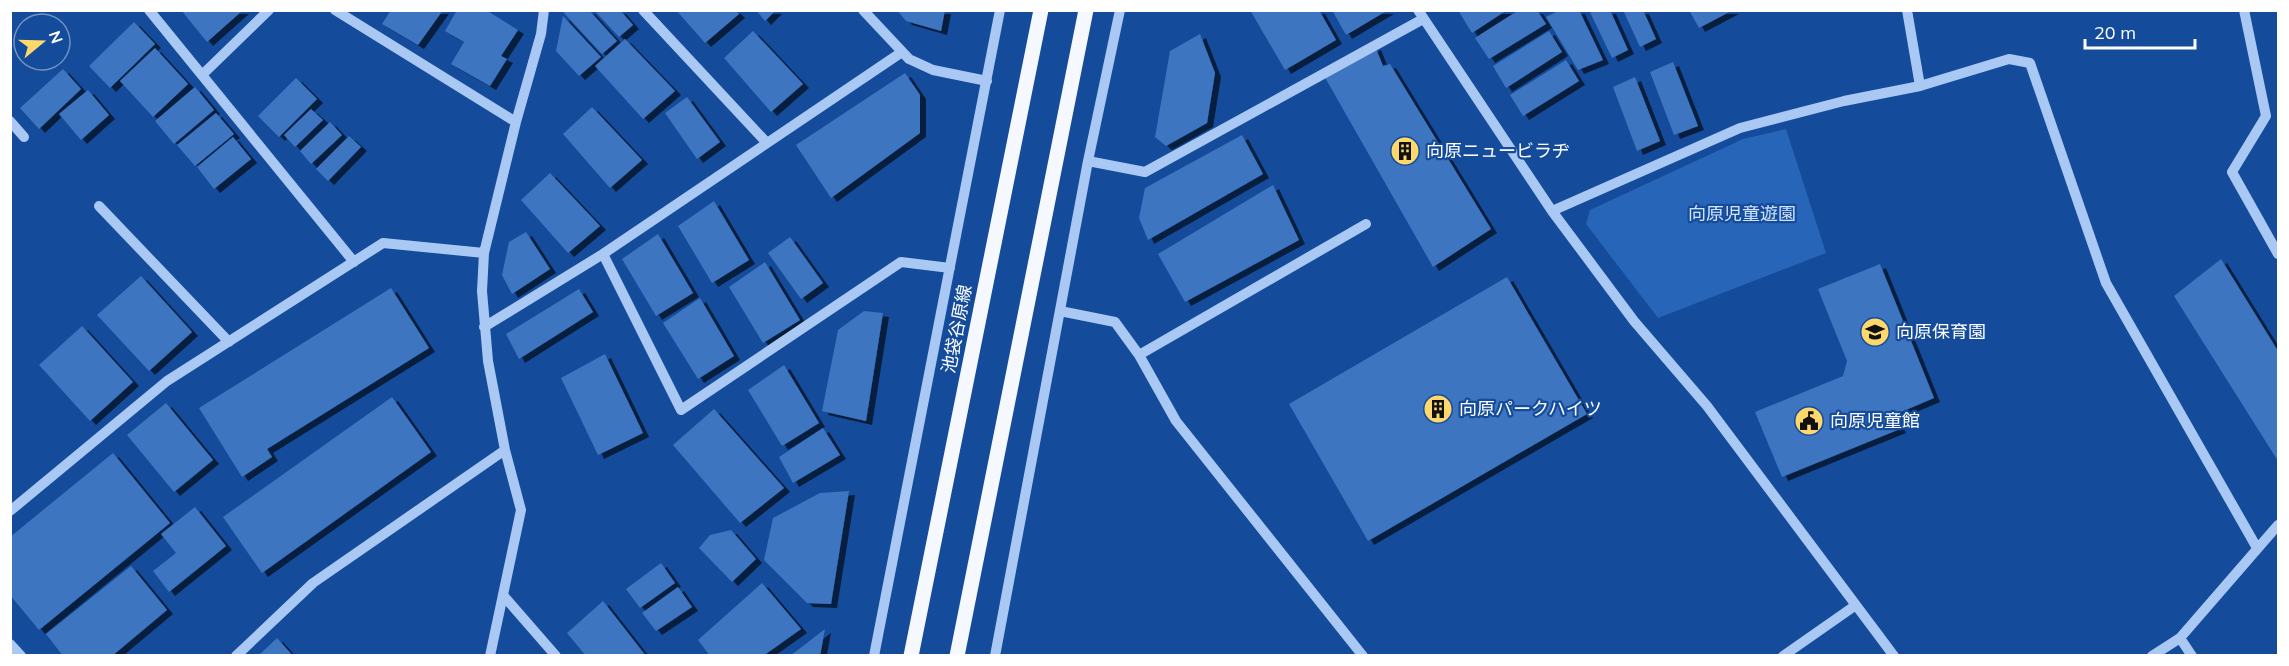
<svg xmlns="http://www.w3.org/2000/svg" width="2289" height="666" font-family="Mulish,'Noto Sans JP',sans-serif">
  <defs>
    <filter id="shadow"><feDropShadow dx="6" dy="4" stdDeviation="0" flood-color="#0009"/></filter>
  </defs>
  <rect width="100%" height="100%" fill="#144b9b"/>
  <path fill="#2765b9" d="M1786,129L1826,253L1658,318L1586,224L1590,210L1743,139Z"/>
  <path fill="#3d75c1" filter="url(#shadow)" d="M181,10H243L207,42Z
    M391,10H443L418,45L382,24Z
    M457,10H486L518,30L501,56L507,59L490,86L451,64L464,42L445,31Z
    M564,10H589L617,41L602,54L564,13Z
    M594,10H620L633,25L619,37Z
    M676,10H735L739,14L705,43Z
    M756,10H776L765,21Z
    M897,10H945L941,31L906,21Z
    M1250,10H1319L1336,40L1285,70Z
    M1332,10H1388L1346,35Z
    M1458,10H1507L1472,33Z
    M1519,10H1537L1546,24L1489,59L1475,38Z
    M1560,10H1579L1603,60L1578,70L1546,17Z
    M1589,10H1610L1628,50L1612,58Z
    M1623,10H1643L1656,39L1640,47Z
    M1689,10H1733L1699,28Z
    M563,16L601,57L579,76L556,51Z
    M134,22L155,44L110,88L89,66Z
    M753,31L803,84L771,112L724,58Z
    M1549,31L1562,52L1506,88L1493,66Z
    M1200,34L1215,73L1207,123L1166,146L1155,137L1170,51Z
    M625,39L675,91L643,119L595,66Z
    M1375,46L1383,66L1390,64L1491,229L1433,267L1323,74Z
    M155,48L188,84L153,117L120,81Z
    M1566,60L1579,81L1523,116L1510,95Z
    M1673,62L1698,126L1674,135L1650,72Z
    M63,69L81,89L39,129L20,108Z
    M905,73L920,95V133L831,198L796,145Z
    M1635,77L1660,141L1637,151L1613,87Z
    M296,78L317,99L279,137L258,116Z
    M195,87L214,110L174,144L155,121Z
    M88,90L109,115L81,140L59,114Z
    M687,97L720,142L697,159L665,113Z
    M592,107L642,160L610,188L563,134Z
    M311,109L323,120L295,147L284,135Z
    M216,113L234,134L195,166L177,145Z
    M330,122L342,135L311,164L300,151Z
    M1242,135L1263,174L1148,240L1139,218L1145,188Z
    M349,136L361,147L328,181L316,169Z
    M233,137L251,159L214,189L197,167Z
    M550,173L600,226L568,253L521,200Z
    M1273,185L1299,240L1185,302L1158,254Z
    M714,201L749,260L712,283L678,226Z
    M526,232L550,269L512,294L502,275L509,242Z
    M658,234L693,293L656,316L622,259Z
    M790,237L823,283L801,299L768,253Z
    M2221,259L2278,351V461L2174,296Z
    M765,262L800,320L763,343L729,287Z
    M1880,264L1934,398L1894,415L1900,429L1782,477L1755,412L1843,376L1847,361L1818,289Z
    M141,276L192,332L149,371L97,315Z
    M1507,277L1587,414L1368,541L1289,404Z
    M391,288L429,348L267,449L272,457L242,477L199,408Z
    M579,289L593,312L519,359L506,334Z
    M700,298L734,356L698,379L663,323Z
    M864,311L883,313L866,421L822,411L838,330Z
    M82,326L133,382L90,421L39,365Z
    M605,354L643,433L598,455L561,378Z
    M784,365L819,423L782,446L748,390Z
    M392,397L431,452L262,573L223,517Z
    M166,403L213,460L174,492L127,435Z
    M714,409L784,488L740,523L673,445Z
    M823,428L840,455L793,483L779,457Z
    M113,453L170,523L39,630L10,595V537Z
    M849,491L831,604L807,603L764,560L773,518L820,493Z
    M195,507L226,546L169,592L153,571L176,553L161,534Z
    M731,530L756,559L732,582L699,548L710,535Z
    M661,563L675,583L640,608L626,589Z
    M131,566L167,610L112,656H63L46,634Z
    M762,583L801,629L763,656H710L698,640Z
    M678,587L692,607L656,631L642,613Z
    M603,601L646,656H586L567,633Z
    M825,629L820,656H790Z
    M277,638L293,656H258Z"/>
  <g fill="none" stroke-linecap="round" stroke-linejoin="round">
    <path stroke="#a9c8f3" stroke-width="10" d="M149,10L354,262
      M335,10L516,122
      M643,10L767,143
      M863,10L909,59L933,70L987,81
      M1418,10L1552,211L1634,321L1707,406L1894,656
      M1907,10L1920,86L2009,59L2030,63L2106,283L2257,548
      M2244,10L2266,116L2232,172L2278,254
      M202,75L269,10
      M10,121L24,137
      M1088,161L1145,172L1423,19
      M99,206L229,342
      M1552,211L1740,128L1844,101L1920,86
      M603,254L681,410L901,262L950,268
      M1060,311L1115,322L1139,355L1176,421L1363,656
      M484,327L603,254L902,52
      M1139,355L1366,224
      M10,511L167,381L383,243L484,253
      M503,595L556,656
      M2180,638L2192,656
      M10,644L21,656
      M236,656L313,583L505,450
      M490,656L521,510L505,450L488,361L482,291L484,253L516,122L541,34L544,10
      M874,656L1000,10
      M995,656L1088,161L1120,10
      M1783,656L1856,605
      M2152,656L2180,638L2278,525"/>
    <path stroke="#f5f8ff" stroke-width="15" d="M911,656L1041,10
      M957,656L1086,10"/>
  </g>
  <defs>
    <g id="building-disc" transform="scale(1.5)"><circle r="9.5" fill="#ffd86b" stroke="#144b9b"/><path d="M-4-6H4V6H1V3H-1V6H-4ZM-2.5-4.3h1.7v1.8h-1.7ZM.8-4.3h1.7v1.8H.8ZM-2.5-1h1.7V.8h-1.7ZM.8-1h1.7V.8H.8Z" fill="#111"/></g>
    <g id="school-disc" transform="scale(1.5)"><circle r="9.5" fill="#ffd86b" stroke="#144b9b"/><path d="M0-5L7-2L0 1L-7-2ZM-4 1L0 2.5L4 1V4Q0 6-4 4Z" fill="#111"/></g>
    <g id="civic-disc" transform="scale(1.5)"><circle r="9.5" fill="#ffd86b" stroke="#144b9b"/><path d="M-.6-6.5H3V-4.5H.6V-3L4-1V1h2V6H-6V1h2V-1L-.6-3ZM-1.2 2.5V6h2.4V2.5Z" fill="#111"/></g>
  </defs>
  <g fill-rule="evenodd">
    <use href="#building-disc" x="1405" y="151"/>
    <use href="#school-disc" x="1875" y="332"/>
    <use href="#building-disc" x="1438" y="409"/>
    <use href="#civic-disc" x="1809" y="421"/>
  </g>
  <g text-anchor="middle" stroke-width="4.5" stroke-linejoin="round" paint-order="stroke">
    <g font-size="18" fill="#fff" stroke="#144b9b" text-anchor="start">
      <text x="1426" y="157">向原ニュービラヂ</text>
      <text x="1896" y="338">向原保育園</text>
      <text x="1459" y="415">向原パークハイツ</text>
      <text x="1830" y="427">向原児童館</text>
    </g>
    <g font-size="18" fill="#d1e4fd" stroke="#144b9b">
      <text x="1742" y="220">向原児童遊園</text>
    </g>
    <g font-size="18" fill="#fff" stroke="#144b9b">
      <text transform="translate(957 329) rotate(-79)" y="6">池袋谷原線</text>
    </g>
  </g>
  <rect width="2289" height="666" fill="none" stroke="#ffffff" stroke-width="24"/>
  <g transform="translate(42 42) rotate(71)"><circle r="28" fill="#144b9b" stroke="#7293c3" stroke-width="1.5"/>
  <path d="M0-4.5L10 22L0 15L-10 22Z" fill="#ffd86b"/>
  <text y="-9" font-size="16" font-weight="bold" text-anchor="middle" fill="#ffffff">N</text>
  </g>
  <path d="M2085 39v9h110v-9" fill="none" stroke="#ffffff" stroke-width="3"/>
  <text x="2094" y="39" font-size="18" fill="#ffffff" stroke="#144b9b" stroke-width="4.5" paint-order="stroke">20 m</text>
</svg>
